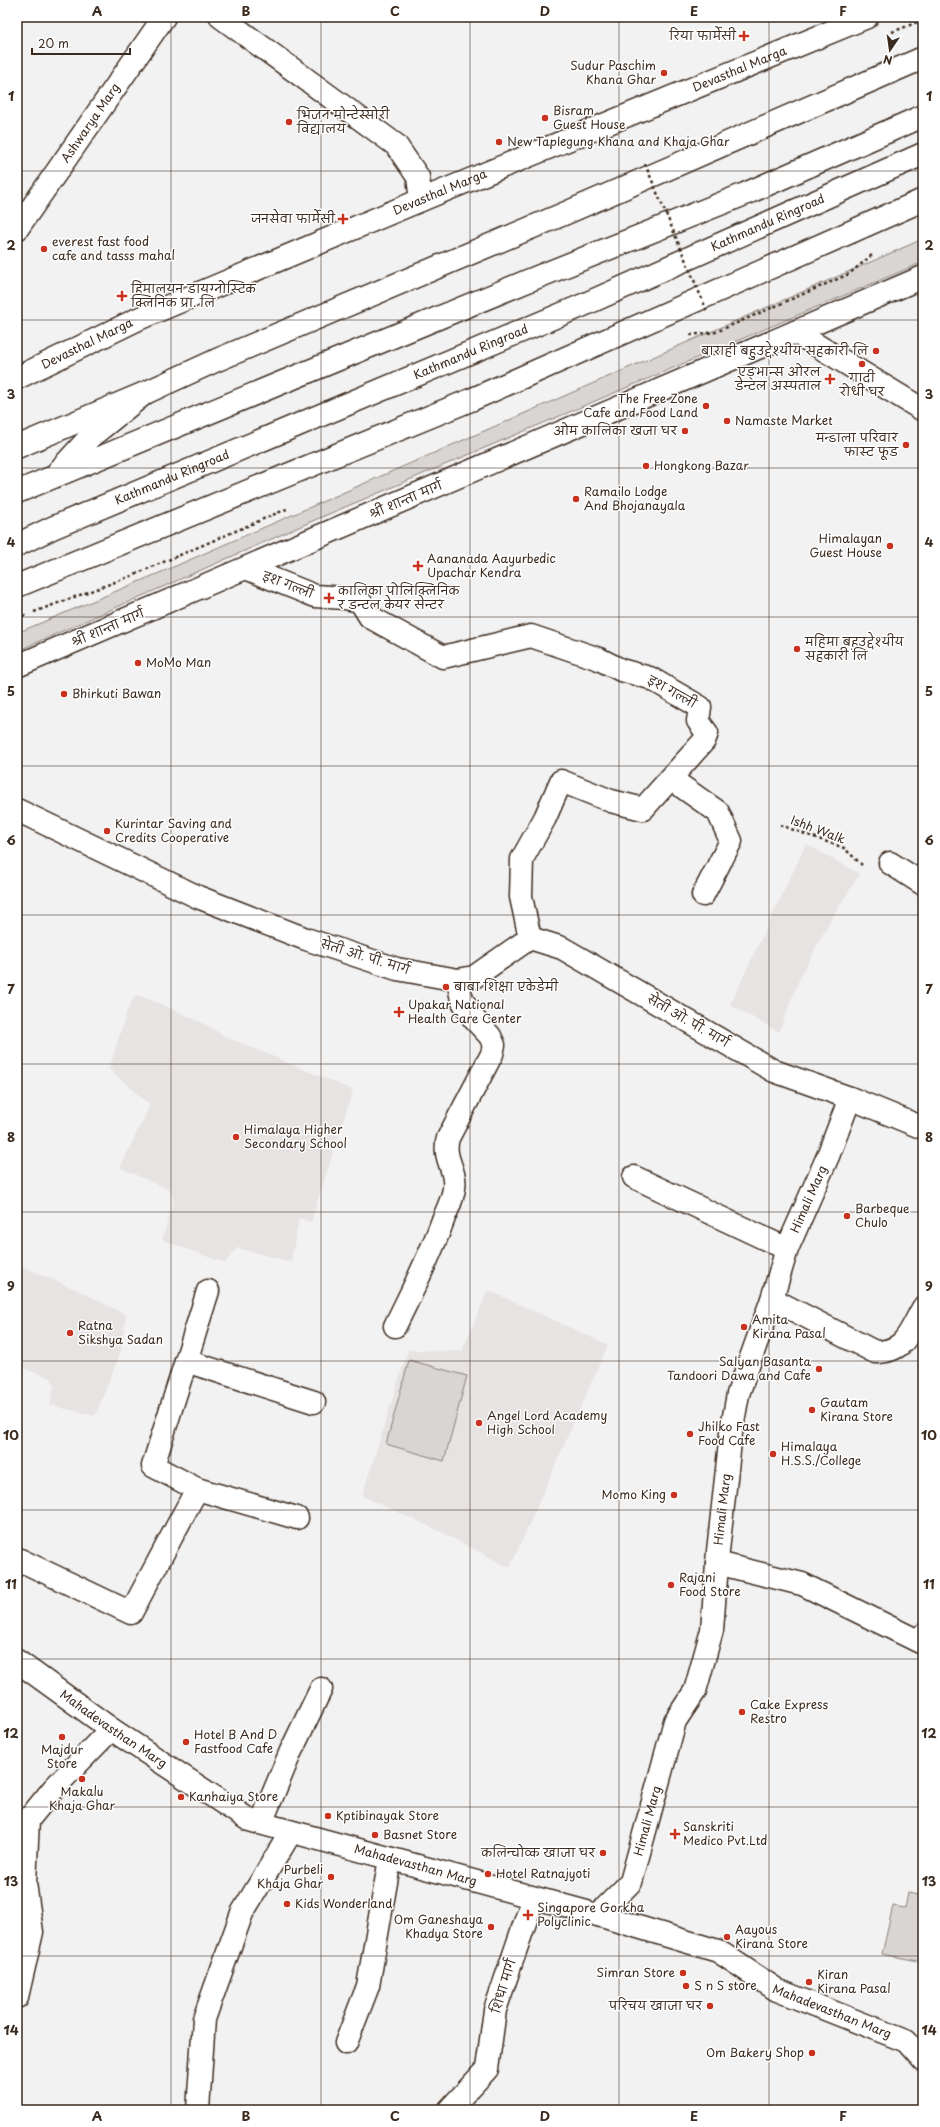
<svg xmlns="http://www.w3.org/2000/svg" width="940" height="2127" font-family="'Playpen Sans','Playpen Sans Deva',sans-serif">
  <rect width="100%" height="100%" fill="#f3f2f2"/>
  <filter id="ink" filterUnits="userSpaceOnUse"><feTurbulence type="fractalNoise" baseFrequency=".025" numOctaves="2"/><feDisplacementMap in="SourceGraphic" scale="8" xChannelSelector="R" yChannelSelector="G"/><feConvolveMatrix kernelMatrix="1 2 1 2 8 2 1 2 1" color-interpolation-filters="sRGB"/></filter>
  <g filter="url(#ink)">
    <path fill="#e6e3e2" d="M806,844L860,874L833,915L799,980L779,1032L730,1005Z
      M136,995L159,1003L209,1026L224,1036L353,1090L311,1222L299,1218L291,1262L237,1248L225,1263L162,1240L174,1200L170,1190L120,1168L150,1105L109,1069L128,1008Z
      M17,1264L84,1293L126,1315L121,1351L95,1416L50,1405L54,1385L51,1378L17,1366Z
      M488,1290L608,1345L510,1568L433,1528L362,1496L408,1350L462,1351Z"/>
    <path fill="#d8d5d2" stroke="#8a8078" d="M923,239V262L317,519L17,651V633L171,568Z
      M409,1360L467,1376L444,1461L386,1444Z
      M908,1893L923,1896V1962L882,1954L893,1906L905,1908Z"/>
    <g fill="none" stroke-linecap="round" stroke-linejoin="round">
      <g stroke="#3b2a1e" stroke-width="25">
        <g id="minor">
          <path d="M221,17L396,145L418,177L421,200"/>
          <path id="s1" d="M17,229L164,17"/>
          <path d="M795,332L923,410"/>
          <path id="s2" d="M17,378L138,319L421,200L867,17"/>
          <path d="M248,569L315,596L345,598L360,601L370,617L443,657L531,636L599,659L621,670L650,678L700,707L698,721L707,733L704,741L643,809L611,801L561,781L545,818L522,859L521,897L530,938"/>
          <path d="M17,666L923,277"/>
          <path d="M671,779L718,812L731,841L703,895"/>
          <path d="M17,810L198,897L306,939L397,969L458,980L474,977L530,938L562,948L774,1071L850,1098L923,1128"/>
          <path d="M890,863L923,884"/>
          <path d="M634,1177L787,1249"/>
          <path d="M772,1299L875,1352C906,1352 909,1332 923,1308"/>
          <path d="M395,1326C412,1291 430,1257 443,1220C447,1210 453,1199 454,1188C457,1170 442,1158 448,1138L492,1054L494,1045L490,1036L474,1019L462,1000L458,980"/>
          <path d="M186,1361L208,1291"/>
          <path d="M197,1489L153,1466L186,1361L314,1402"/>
          <path d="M717,1563L802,1584L920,1642L923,1635"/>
          <path d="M17,1565L20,1560L131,1613L197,1489L297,1518"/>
          <path id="s3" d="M17,1661L111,1729L249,1820L598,1915L718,1951L777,1990L906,2041L923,2060"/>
          <path d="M261,1823L291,1751L321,1689"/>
          <path id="s4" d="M598,1915L631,1882L675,1721L695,1691L712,1630L718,1551L731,1433L738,1394L772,1299L787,1249L828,1156L850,1098"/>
          <path d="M17,1997L32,1932L25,1883L28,1820L54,1788L111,1729"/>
          <path d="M346,2043L368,1986L390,1859"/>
          <path d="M198,2110L204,2019L242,1913L291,1832"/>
          <path d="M449,2110L487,2069L495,2010L533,1899"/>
        </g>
      </g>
      <g stroke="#3b2a1e" stroke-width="25">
        <path id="major" d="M17,447L145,393L217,360L566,213L923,58
          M17,586L473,399L923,200"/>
      </g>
      <g stroke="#3b2a1e" stroke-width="25">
        <g id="highway">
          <path d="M58,472L89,438L145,393"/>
          <path d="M17,492L530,280L745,194L923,116"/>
          <path id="s5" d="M17,545L52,528L581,306L923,154"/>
        </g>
      </g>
      <path stroke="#3b2a1e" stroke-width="2.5" stroke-dasharray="3 3" stroke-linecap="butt" d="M892,32L923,20
        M690,335L716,332L849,274L872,255
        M34,612L131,576L289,508
        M17,618L28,614
        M780,825L844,848L862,865"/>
      <use href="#minor" stroke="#fff" stroke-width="22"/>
      <use href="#major" stroke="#fff" stroke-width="22"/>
      <use href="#highway" stroke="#fff" stroke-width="22"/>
      <path stroke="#3b2a1e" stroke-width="2.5" stroke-dasharray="3 3" stroke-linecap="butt" d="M645,164L707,311"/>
    </g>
  </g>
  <path fill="none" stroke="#3b2a1e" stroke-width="1" stroke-opacity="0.55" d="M171,17V2110M321,17V2110M470,17V2110M619,17V2110M769,17V2110M17,171H923M17,320H923M17,468H923M17,617H923M17,766H923M17,915H923M17,1064H923M17,1212H923M17,1361H923M17,1510H923M17,1659H923M17,1807H923M17,1956H923"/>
  <g fill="#c8321e" stroke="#fff" stroke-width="1.5">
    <path d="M742 30h4v4h4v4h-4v4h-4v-4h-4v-4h4z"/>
    <circle cx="664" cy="73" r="4"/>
    <circle cx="545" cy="118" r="4"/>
    <circle cx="289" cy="122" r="4"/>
    <circle cx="499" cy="142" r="4"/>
    <path d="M341 213h4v4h4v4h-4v4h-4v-4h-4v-4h4z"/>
    <circle cx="44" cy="249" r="4"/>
    <path d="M120 290h4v4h4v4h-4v4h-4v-4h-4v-4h4z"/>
    <circle cx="876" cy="351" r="4"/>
    <circle cx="862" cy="364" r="4"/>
    <path d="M828 373h4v4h4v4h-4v4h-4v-4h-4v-4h4z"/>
    <circle cx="706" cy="406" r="4"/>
    <circle cx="727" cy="421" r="4"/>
    <circle cx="685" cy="431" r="4"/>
    <circle cx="906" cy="445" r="4"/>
    <circle cx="646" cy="466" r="4"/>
    <circle cx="576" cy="499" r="4"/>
    <circle cx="890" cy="546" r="4"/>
    <path d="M416 560h4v4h4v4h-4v4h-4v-4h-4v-4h4z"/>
    <path d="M327 592h4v4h4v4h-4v4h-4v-4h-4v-4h4z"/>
    <circle cx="797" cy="649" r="4"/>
    <circle cx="138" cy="663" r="4"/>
    <circle cx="64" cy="694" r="4"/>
    <circle cx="107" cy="831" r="4"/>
    <circle cx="446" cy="987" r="4"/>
    <path d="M397 1006h4v4h4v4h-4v4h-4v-4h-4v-4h4z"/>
    <circle cx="236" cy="1137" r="4"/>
    <circle cx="847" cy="1216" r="4"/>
    <circle cx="744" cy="1327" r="4"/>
    <circle cx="70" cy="1333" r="4"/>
    <circle cx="819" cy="1369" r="4"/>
    <circle cx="812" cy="1410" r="4"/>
    <circle cx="479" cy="1423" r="4"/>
    <circle cx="690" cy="1434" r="4"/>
    <circle cx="773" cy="1454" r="4"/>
    <circle cx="674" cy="1495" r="4"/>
    <circle cx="671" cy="1585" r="4"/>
    <circle cx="742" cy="1712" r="4"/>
    <circle cx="62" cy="1737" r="4"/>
    <circle cx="186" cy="1742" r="4"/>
    <circle cx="82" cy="1779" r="4"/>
    <circle cx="181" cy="1797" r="4"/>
    <circle cx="328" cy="1816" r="4"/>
    <path d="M673 1828h4v4h4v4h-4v4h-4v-4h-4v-4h4z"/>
    <circle cx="375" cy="1835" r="4"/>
    <circle cx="603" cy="1853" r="4"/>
    <circle cx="488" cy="1874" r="4"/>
    <circle cx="331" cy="1877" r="4"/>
    <circle cx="287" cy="1904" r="4"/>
    <path d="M526 1909h4v4h4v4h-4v4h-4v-4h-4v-4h4z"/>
    <circle cx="491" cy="1927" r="4"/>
    <circle cx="727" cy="1937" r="4"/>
    <circle cx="683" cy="1973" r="4"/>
    <circle cx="809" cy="1982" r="4"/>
    <circle cx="686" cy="1986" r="4"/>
    <circle cx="710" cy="2006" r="4"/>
    <circle cx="812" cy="2053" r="4"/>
  </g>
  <g text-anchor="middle" stroke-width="3" stroke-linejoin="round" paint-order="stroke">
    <g font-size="12" fill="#3b2a1e" stroke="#fff" text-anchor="start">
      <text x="736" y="40" text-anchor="end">रिया फार्मेसी</text>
      <text x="656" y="70" text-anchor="end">Sudur Paschim<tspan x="656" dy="14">Khana Ghar</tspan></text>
      <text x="553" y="115">Bisram<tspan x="553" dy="14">Guest House</tspan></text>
      <text x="297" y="119">भिजन मोन्टेस्सोरी<tspan x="297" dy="14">विद्यालय</tspan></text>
      <text x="507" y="146">New Taplegung Khana and Khaja Ghar</text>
      <text x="335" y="223" text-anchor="end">जनसेवा फार्मेसी</text>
      <text x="52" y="246">everest fast food<tspan x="52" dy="14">cafe and tasss mahal</tspan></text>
      <text x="131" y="293">हिमालयन डायग्नोस्टिक<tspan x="131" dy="14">क्लिनिक प्रा. लि</tspan></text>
      <text x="868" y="355" text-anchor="end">बाराही बहुउद्देश्यीय सहकारी लि</text>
      <text x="821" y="376" text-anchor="end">एड्भान्स ओरल<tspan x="821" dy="14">डेन्टल अस्पताल</tspan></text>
      <text x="862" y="382" text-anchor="middle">गादी<tspan x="862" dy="14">रोधी घर</tspan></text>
      <text x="698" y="403" text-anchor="end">The Free Zone<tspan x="698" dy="14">Cafe and Food Land</tspan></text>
      <text x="735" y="425">Namaste Market</text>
      <text x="677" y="435" text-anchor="end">ओम कालिका खजा घर</text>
      <text x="898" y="442" text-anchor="end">मन्डाला परिवार<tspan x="898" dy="14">फास्ट फूड</tspan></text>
      <text x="654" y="470">Hongkong Bazar</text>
      <text x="584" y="496">Ramailo Lodge<tspan x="584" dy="14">And Bhojanayala</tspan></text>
      <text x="882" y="543" text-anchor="end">Himalayan<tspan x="882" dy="14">Guest House</tspan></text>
      <text x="427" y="563">Aananada Aayurbedic<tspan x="427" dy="14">Upachar Kendra</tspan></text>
      <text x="338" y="595">कालिका पोलिक्लिनिक<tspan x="338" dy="14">र डन्टल केयर सेन्टर</tspan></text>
      <text x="805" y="646">महिमा बहुउद्देश्यीय<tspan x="805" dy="14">सहकारी लि</tspan></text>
      <text x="146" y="667">MoMo Man</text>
      <text x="72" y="698">Bhirkuti Bawan</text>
      <text x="115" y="828">Kurintar Saving and<tspan x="115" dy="14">Credits Cooperative</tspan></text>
      <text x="454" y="991">बाबा शिक्षा एकेडेमी</text>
      <text x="408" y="1009">Upakar National<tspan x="408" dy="14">Health Care Center</tspan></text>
      <text x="244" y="1134">Himalaya Higher<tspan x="244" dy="14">Secondary School</tspan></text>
      <text x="855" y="1213">Barbeque<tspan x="855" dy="14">Chulo</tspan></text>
      <text x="752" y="1324">Amita<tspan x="752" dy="14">Kirana Pasal</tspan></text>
      <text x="78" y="1330">Ratna<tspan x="78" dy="14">Sikshya Sadan</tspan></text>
      <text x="811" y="1366" text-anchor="end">Salyan Basanta<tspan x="811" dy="14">Tandoori Dawa and Cafe</tspan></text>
      <text x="820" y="1407">Gautam<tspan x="820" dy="14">Kirana Store</tspan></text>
      <text x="487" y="1420">Angel Lord Academy<tspan x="487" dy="14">High School</tspan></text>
      <text x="698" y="1431">Jhilko Fast<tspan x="698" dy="14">Food Cafe</tspan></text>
      <text x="781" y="1451">Himalaya<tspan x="781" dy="14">H.S.S./College</tspan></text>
      <text x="666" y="1499" text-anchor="end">Momo King</text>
      <text x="679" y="1582">Rajani<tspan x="679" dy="14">Food Store</tspan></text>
      <text x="750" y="1709">Cake Express<tspan x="750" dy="14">Restro</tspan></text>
      <text x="194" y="1739">Hotel B And D<tspan x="194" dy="14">Fastfood Cafe</tspan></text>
      <text x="62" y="1754" text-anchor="middle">Majdur<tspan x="62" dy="14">Store</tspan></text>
      <text x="82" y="1796" text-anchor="middle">Makalu<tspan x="82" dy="14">Khaja Ghar</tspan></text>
      <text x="189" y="1801">Kanhaiya Store</text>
      <text x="336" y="1820">Kptibinayak Store</text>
      <text x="683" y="1831">Sanskriti<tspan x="683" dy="14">Medico Pvt.Ltd</tspan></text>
      <text x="383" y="1839">Basnet Store</text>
      <text x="595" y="1857" text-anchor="end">कलिन्चोव्क खाजा घर</text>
      <text x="323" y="1874" text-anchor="end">Purbeli<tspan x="323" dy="14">Khaja Ghar</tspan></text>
      <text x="496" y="1878">Hotel Ratnajyoti</text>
      <text x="295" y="1908">Kids Wonderland</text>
      <text x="537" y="1912">Singapore Gorkha<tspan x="537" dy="14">Polyclinic</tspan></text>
      <text x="483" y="1924" text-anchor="end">Om Ganeshaya<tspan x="483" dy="14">Khadya Store</tspan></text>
      <text x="735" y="1934">Aayous<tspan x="735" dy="14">Kirana Store</tspan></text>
      <text x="675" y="1977" text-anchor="end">Simran Store</text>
      <text x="817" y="1979">Kiran<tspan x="817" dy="14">Kirana Pasal</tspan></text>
      <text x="694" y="1990">S n S store</text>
      <text x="702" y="2010" text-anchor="end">परिचय खाजा घर</text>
      <text x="804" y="2057" text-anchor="end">Om Bakery Shop</text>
    </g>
    <g font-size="12" fill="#3b2a1e" stroke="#fff">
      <text dy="4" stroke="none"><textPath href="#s2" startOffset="786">Devasthal Marga</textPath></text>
      <text dy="4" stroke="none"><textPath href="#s1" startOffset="129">Ashwarya Marg</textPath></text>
      <text dy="4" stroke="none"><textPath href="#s2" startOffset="462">Devasthal Marga</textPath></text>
      <text dy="4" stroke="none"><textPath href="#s5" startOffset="817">Kathmandu Ringroad</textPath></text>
      <text dy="4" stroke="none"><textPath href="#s2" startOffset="78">Devasthal Marga</textPath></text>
      <text dy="4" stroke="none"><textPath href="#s5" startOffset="493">Kathmandu Ringroad</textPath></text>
      <text dy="4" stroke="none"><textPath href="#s5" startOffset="169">Kathmandu Ringroad</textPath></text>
      <text transform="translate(406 500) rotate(-23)" y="4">श्री शान्ता मार्ग</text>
      <text transform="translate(288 585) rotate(21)" y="4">इश गल्ली</text>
      <text transform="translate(108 628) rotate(-23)" y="4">श्री शान्ता मार्ग</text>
      <text transform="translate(672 692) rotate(29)" y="4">इश गल्ली</text>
      <text transform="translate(818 830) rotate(21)" y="4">Ishh Walk</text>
      <text transform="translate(365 957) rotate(17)" y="4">सेती ओ. पी. मार्ग</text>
      <text transform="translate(688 1021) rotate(30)" y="4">सेती ओ. पी. मार्ग</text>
      <text dy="4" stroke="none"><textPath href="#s4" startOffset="758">Himali Marg</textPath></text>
      <text dy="4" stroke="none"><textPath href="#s4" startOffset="434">Himali Marg</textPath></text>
      <text dy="4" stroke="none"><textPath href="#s3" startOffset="118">Mahadevasthan Marg</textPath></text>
      <text dy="4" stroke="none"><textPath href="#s4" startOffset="110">Himali Marg</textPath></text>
      <text dy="4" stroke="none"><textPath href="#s3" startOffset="454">Mahadevasthan Marg</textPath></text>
      <text transform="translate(504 1986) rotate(-73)" y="4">शिधा मार्ग</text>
      <text dy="4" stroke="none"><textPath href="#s3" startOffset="898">Mahadevasthan Marg</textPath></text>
    </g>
  </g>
  <rect width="940" height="2127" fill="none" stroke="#fff" stroke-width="44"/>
  <g transform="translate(890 50) rotate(193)" stroke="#ffffff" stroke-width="3" paint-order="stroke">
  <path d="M0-3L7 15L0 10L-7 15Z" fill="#3b2a1e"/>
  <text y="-6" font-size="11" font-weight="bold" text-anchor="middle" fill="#3b2a1e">N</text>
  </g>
  <path d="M32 48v6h98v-6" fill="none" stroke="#3b2a1e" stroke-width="2"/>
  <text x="38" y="48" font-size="12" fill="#3b2a1e" stroke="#ffffff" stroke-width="3" paint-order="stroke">20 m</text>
  <rect x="22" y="22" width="896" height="2083" fill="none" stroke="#3b2a1e" stroke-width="1.5"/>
  <g font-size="13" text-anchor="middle" font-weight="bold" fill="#3b2a1e">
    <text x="97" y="16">A</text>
    <text x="246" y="16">B</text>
    <text x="395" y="16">C</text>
    <text x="545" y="16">D</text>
    <text x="694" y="16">E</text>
    <text x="843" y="16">F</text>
    <text x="11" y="101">1</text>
    <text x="929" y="101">1</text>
    <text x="11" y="250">2</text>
    <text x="929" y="250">2</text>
    <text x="11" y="399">3</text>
    <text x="929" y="399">3</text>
    <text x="11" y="547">4</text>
    <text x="929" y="547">4</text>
    <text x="11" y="696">5</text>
    <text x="929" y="696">5</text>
    <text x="11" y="845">6</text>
    <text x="929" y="845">6</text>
    <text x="11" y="994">7</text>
    <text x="929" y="994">7</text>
    <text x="11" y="1142">8</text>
    <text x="929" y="1142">8</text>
    <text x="11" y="1291">9</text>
    <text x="929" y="1291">9</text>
    <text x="11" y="1440">10</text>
    <text x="929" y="1440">10</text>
    <text x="11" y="1589">11</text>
    <text x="929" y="1589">11</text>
    <text x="11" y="1738">12</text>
    <text x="929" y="1738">12</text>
    <text x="11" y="1886">13</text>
    <text x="929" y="1886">13</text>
    <text x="11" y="2035">14</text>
    <text x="929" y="2035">14</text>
    <text x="97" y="2121">A</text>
    <text x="246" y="2121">B</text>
    <text x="395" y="2121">C</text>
    <text x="545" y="2121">D</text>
    <text x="694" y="2121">E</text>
    <text x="843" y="2121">F</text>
  </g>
</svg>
